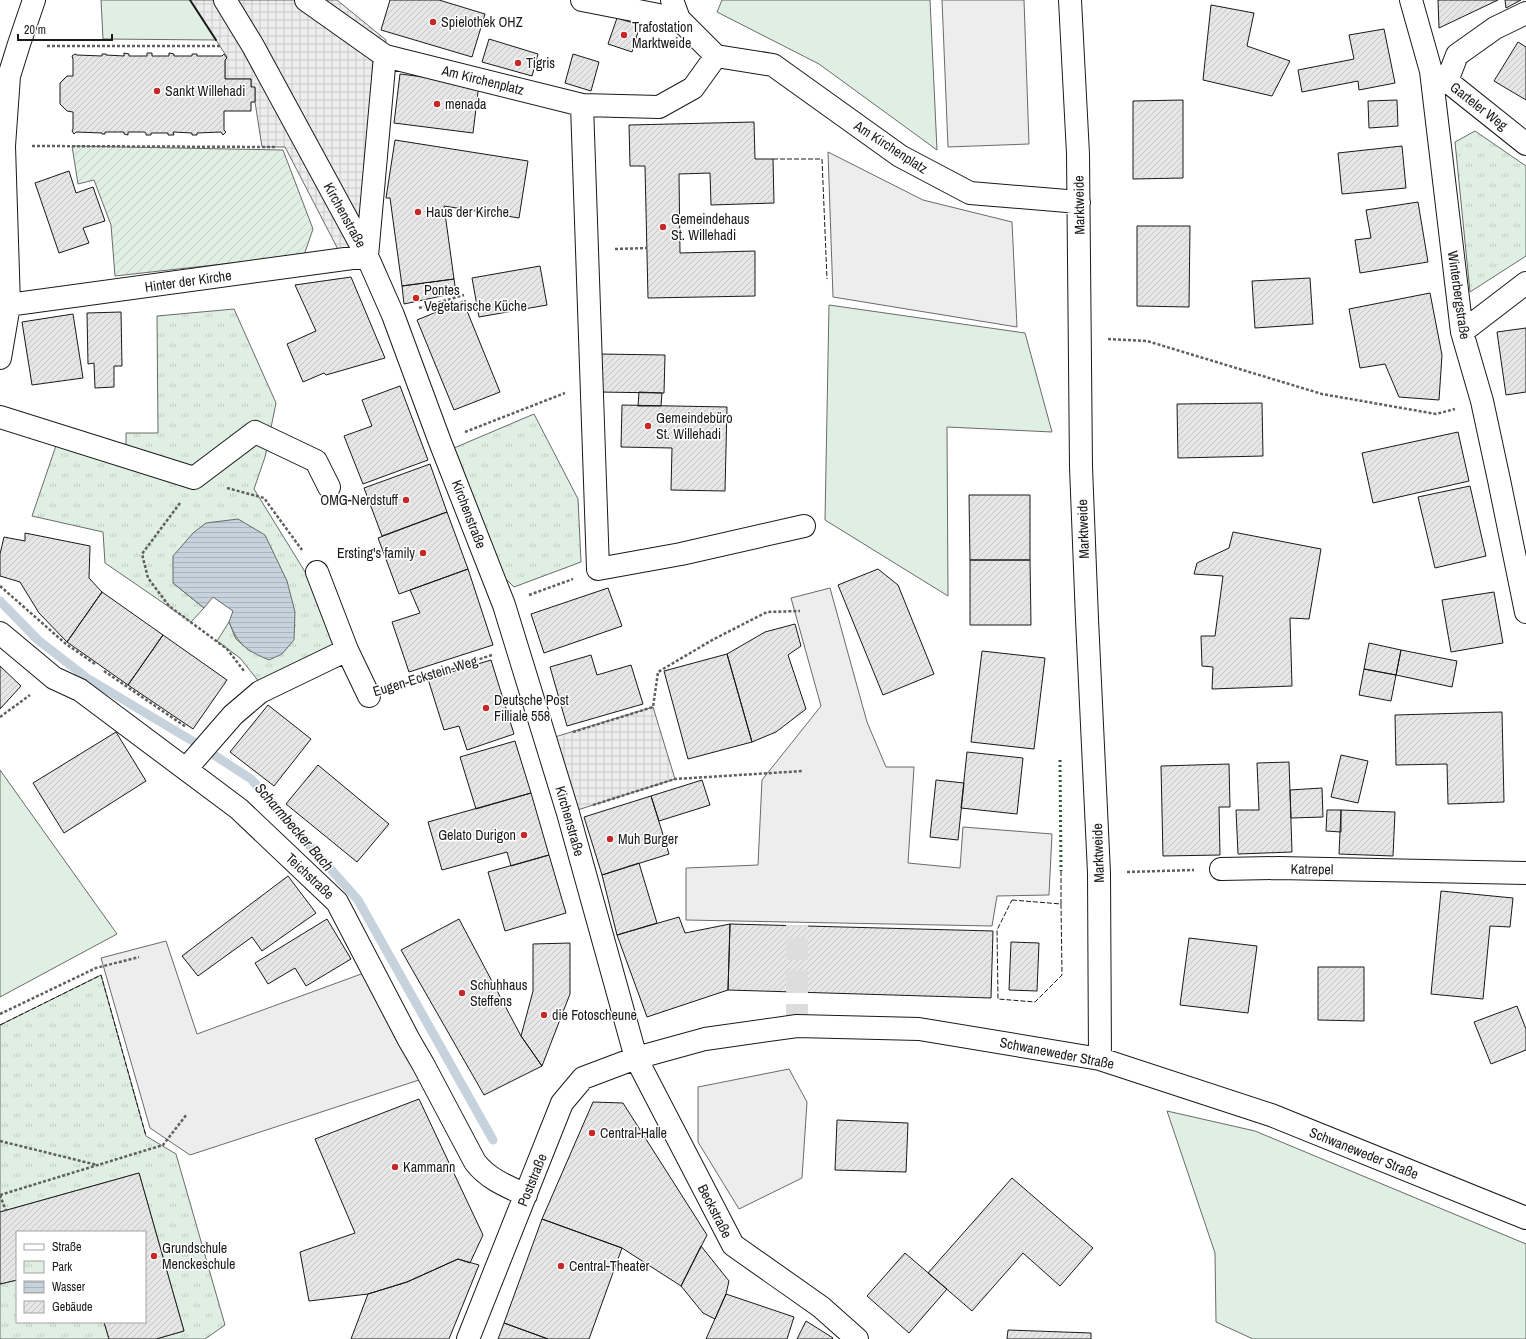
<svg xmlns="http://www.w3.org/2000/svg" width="1526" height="1339" font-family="'Archivo Narrow',sans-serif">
  <defs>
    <pattern id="park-tufts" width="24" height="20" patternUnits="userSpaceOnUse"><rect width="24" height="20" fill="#e0efe3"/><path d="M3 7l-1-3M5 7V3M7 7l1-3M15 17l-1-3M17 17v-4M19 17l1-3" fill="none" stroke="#c0ccc2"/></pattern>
    <pattern id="garden-furrows" width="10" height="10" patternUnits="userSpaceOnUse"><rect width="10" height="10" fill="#e0efe3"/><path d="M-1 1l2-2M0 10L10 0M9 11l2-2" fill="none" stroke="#c0ccc2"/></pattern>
    <pattern id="plaza-grid" width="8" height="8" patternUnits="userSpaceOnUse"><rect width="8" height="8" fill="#ededed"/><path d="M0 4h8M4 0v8" fill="none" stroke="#cbcbcb"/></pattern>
    <pattern id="water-rules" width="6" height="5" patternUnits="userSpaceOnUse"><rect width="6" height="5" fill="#c6d2dc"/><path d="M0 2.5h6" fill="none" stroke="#aab4bc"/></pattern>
    <pattern id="building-hatch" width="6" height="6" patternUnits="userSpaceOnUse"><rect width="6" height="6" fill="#e6e6e6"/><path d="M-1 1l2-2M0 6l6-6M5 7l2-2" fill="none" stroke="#c5c5c5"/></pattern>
  </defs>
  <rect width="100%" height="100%" fill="#fff"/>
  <path fill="#e0efe3" stroke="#6a6a6a" d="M101,0H190L216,40L103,39Z
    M722,0H930L937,150L819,64L717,12Z
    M829,305L1025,333L1052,432L947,427L948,596L825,520Z
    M0,770L117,934L0,997Z
    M1167,1111L1255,1131L1526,1244V1339H1253L1216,1322L1215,1253Z"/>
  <path fill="url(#park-tufts)" stroke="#6a6a6a" d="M1475,131L1526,166V256L1470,292L1455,142Z
    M234,309L276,403L265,457L254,489L307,575L335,645L260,683L240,658L217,641L229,622L236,639L251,652L295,612L173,583L204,608L191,622L105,563L103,532L32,516L62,428L126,447V433H158L157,316Z
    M534,414L578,499L581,562L514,587L496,569L463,484V469L454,448Z
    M101,975L146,1136L176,1154L225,1325L205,1339H156L184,1331L139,1173L0,1212V1025Z
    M17,1280V1322H104L109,1339H0V1284Z"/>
  <path fill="url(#garden-furrows)" stroke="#6a6a6a" d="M72,146L283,150L313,229L304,255L115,276L111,225L94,180L78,184Z"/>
  <path fill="#ededed" stroke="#6a6a6a" d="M942,0H1024L1029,144L948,147Z
    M828,152L923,200L1012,222L1017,327L833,297Z
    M830,588L867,722L886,767H914L908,863L960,868L963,827L1052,834L1049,895L997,896L992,926L686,920V868L758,865L762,780L821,706L791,598Z
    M166,941L197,1034L364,973L419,1080L190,1155L150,1128L101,958Z
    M789,1069L807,1102L802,1178L739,1209L698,1142V1087Z"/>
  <path fill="url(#plaza-grid)" stroke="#6a6a6a" d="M190,0H337L386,40L367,256L343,259L285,147H262L255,102V88L251,87V79H225V60L227,57Z
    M653,707L675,779L568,813L545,740Z"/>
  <path fill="url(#water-rules)" stroke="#6a6a6a" d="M238,519L265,535L287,581L295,612L294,640L282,654L269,660C246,650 239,646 229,622L233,611L213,597L204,608L173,583V556L193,533L206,523Z"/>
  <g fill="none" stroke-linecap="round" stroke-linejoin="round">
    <path stroke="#c6d2dc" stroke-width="9" d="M0,601L38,640L87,678L194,742L251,779L358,900L493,1140"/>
  </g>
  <path fill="url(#building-hatch)" stroke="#1a1a1a" d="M390,0H439L485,14L472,57L381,30Z
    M1438,0H1498L1439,28Z
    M1505,0H1521L1506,8Z
    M1211,5L1254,13L1247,46L1290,61L1272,96L1203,80Z
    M617,18L640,25L632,52L608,44Z
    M1384,29L1395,83L1359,90L1358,81L1302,92L1298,70L1354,59L1349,35Z
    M489,39L538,54L532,76L482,62Z
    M1518,42L1526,47V100L1494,81Z
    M124,53L129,54V56H147V53H152V56H169V53L174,54V56H192V54H197V56H222L224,54L227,58L225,60V79H251V87H255V102H251V111H224V130L226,132L223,135L221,132L197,133V135H192V133L173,132L174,135H168V133H151V135H146V133L144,132H128V135L124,134V132H105V134H102V133L76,132L74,134L72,131L73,129V112L67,111L60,104V83L67,76H73V59L72,56L75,54L77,55L102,56V54H106V55L124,56Z
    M573,54L599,62L591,91L565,83Z
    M400,74L479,84L473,133L394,123Z
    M1183,100V178L1133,179V101Z
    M1397,100L1398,126L1369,128L1368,101Z
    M754,122L755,159H773L774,203L711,205L710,173L679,174L680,253L755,251V296L648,298L645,166H630L629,125Z
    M395,140L528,161L519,218L444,206L454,279L402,286L390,198H386Z
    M1402,146L1406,188L1342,194L1338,153Z
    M69,171L76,193L93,187L105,221L83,228L89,243L59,253L35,183Z
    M1418,202L1428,262L1360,273L1355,240L1371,238L1366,210Z
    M1137,226H1190L1189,307L1137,306Z
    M540,266L547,305L479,317L472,278Z
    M351,277L385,358L326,375L324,373L303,382L287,344L316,331L295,285Z
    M1310,278L1313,324L1255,328L1252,281Z
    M454,279L456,293L404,304L402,286Z
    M1430,293L1442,355L1439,400L1399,397L1385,364L1360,368L1349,309Z
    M463,301L500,392L454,410L417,320Z
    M121,312L122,366H114V387L95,388L94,363L88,364L87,313Z
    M73,314L83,378L32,385L22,322Z
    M1526,328V392L1506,395L1497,332Z
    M600,354L665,355L664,393L599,392Z
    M400,386L428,460L363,484L344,436L372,426L362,400Z
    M639,392L662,393L661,406H638Z
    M1262,403L1263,456L1178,458L1177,404Z
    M622,405L727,407L725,491L671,490L672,448L621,447Z
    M1458,432L1469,481L1373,503L1362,453Z
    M430,464L447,512L382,536L364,488Z
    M1470,486L1486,556L1435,568L1418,497Z
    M969,495H1030V560H970Z
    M447,512L468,569L399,594L378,538Z
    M1233,532L1321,549L1309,619L1290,618L1292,686L1212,689L1213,667L1202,666L1201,636H1215L1223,576L1194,574L1197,563L1229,548Z
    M25,533L90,546L89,578L102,592L67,642L39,613L20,582L0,576V554L4,537L25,541Z
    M970,560H1030L1031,625H970Z
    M468,569L493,645L409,672L392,622L420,613L410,590Z
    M878,569L898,585L934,674L883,695L838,585Z
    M608,588L622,626L544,653L531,614Z
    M102,592L163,635L128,685L67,642Z
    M1494,592L1503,643L1451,652L1442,600Z
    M795,624L801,646L788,655L806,709L776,732L752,742L727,654L765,632Z
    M163,635L227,680L193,729L128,685Z
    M1369,643L1401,650L1396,675L1364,669Z
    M1401,650L1457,661L1452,687L1396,675Z
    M982,651L1045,658L1034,749L971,742Z
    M727,654L752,742L688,759L664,671Z
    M591,655L597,675L631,665L643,704L567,726L550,667Z
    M491,660L514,734L467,750L459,726L444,730L428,679Z
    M0,666L21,686L0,709Z
    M1364,669L1396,675L1391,701L1359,695Z
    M268,705L311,739L274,786L230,752Z
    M1502,712L1504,802L1448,804L1447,764L1396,765L1395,715Z
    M116,732L146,781L64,833L33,783Z
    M515,741L531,793L476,809L460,757Z
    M967,752L1023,758L1017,814L961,808Z
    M1341,755L1368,761L1358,803L1331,797Z
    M1289,762L1292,852L1238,854L1236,810H1259L1257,763Z
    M1229,764L1230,807H1219L1220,855L1163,856L1161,766Z
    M318,765L389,824L357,862L286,804Z
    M702,780L710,805L659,821L651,796Z
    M936,780L964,783L958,840L930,837Z
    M1322,788L1323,817L1291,818L1290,790Z
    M531,793L549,855L511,866L507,852L442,870L428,822Z
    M651,796L669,854L602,875L584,817Z
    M1327,810H1341V832L1326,831Z
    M1341,810L1395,812L1393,856L1339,854Z
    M549,855L566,913L505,931L488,872Z
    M639,863L657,923L617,935L602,875Z
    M288,876L316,913L262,951L252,937L198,976L182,956Z
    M1441,891L1513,898L1510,927L1490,926L1483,999L1431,994Z
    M679,917L685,933L730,924L728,990L647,1017L617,935Z
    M327,919L351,959L306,986L295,968L268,984L255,963Z
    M459,919L521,1036L542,1066L484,1095L401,950Z
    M730,924L993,931L991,998L728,990Z
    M1189,938L1257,946L1248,1013L1180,1005Z
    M1011,942L1039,943L1037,991L1009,990Z
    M570,943V994L542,1066L521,1036L533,991V944Z
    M1318,967H1364V1021L1318,1020Z
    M1517,1006L1526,1029V1050L1491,1064L1474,1022Z
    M419,1099L483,1235L470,1263L458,1259L407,1282L368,1294L309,1301L300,1252L355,1233L315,1139Z
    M593,1102L623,1103L707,1235L681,1286L622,1248L542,1219Z
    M837,1120L908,1123L906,1172L835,1170Z
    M139,1173L184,1331L156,1339H109L104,1322H145V1232H17V1280L0,1284V1212Z
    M1012,1178L1093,1248L1060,1286L1023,1253L972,1311L928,1273Z
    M542,1219L622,1248L589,1339H548L504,1323Z
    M701,1246L729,1281L726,1294L715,1319L703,1313L681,1286Z
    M905,1253L947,1289L909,1333L867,1296Z
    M458,1259L479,1265L449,1339H351L368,1294L407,1282Z
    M726,1294L794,1317L787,1339H706Z
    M806,1321L833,1338L832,1339H797Z
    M504,1323L548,1339H498Z
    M1008,1330L1091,1333V1339H1007Z"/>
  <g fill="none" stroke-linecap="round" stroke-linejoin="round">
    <path stroke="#ddd" stroke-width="22" stroke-dasharray="22 11" stroke-linecap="butt" d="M797,1026V925"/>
    <g stroke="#1a1a1a" stroke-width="24">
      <path id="minor" d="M225,0L253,46L367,256L393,315L440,442L504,605L568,813L636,1058L733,1245L821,1307L857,1339
        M306,0L385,56L582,105L659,107L693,88L716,56
        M582,0L679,19
        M672,0L679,19L716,56
        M1070,0L1078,154L1081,467L1087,619L1099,873L1100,1059
        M1411,0L1431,71L1462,332L1482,401L1499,480L1526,612
        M716,56L773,65L900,156L970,193L1079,202
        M1431,71L1447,81L1526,144
        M1447,81L1457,55L1495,28L1526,13
        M582,105L598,569L681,554L804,526
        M0,306L367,256L385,56
        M1462,332L1526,283
        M0,358L9,305L4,146L9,76L19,44L34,0
        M0,417L194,478L255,432L316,461L329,487
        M317,572L347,650
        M0,633L54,678L80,690L239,809L337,902L409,1040L423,1064L475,1162C488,1179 506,1186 526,1195
        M186,769L233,715L260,692L347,650L369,696
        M1221,869L1278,868L1526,873
        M468,1339L562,1103L583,1078L636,1058L705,1039L797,1026L919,1029L1100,1059L1271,1115L1526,1218"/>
    </g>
    <path stroke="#5f5f5f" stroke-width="2.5" stroke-dasharray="3 2" stroke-linecap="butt" d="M47,46H220
      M32,146L275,147
      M615,249L647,248
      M419,308L464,295
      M1108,339L1147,341L1322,394L1436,414L1455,409
      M465,432L565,393
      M227,488L264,498L302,550
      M180,503L142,554L148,578L169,606L227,649L244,671
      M0,586L66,644L95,664
      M529,595L573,579
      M104,671L186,727
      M394,687L492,655
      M0,717L30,695
      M573,732L653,707L658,672L714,639L767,612L800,611
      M593,805L675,779L803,771
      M1127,872L1194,870
      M0,1014L96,968L139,957
      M0,1141L97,1165
      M0,1195L163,1145L187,1114
      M0,1195L6,1211"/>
    <use href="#minor" stroke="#fff" stroke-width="22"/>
    <path stroke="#2b5a34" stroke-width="3" stroke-dasharray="2 3" stroke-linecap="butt" d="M1060,760L1061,871"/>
    <path stroke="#1a1a1a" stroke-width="1" stroke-dasharray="5 2" stroke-linecap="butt" d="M773,159H822L827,279
      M1061,871V904
      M1012,900L1061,904L1062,975L1035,1002L998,999L997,930Z
      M0,1025L101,975L146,1136"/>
    <path stroke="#1a1a1a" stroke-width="2" d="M190,0L216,40"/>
  </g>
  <g fill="#c62828" stroke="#fff" stroke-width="1.5">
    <circle cx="433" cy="22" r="4"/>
    <circle cx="624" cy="35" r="4"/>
    <circle cx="518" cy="63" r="4"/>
    <circle cx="157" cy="91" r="4"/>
    <circle cx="437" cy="104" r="4"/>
    <circle cx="418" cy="212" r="4"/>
    <circle cx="663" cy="227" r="4"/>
    <circle cx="416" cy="298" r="4"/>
    <circle cx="648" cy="426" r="4"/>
    <circle cx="406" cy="500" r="4"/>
    <circle cx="423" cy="553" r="4"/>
    <circle cx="486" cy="708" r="4"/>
    <circle cx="524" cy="835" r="4"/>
    <circle cx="610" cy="839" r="4"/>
    <circle cx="462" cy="993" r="4"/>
    <circle cx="544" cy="1015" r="4"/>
    <circle cx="592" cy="1133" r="4"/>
    <circle cx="395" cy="1167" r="4"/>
    <circle cx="154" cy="1256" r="4"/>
    <circle cx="561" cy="1266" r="4"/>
  </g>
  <g text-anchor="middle" stroke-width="3" stroke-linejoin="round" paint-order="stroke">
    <g font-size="14" fill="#1a1a1a" stroke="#fff" text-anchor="start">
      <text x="441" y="27">Spielothek OHZ</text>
      <text x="632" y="32">Trafostation<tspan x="632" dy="16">Marktweide</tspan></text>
      <text x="526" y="68">Tigris</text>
      <text x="165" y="96">Sankt Willehadi</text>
      <text x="445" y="109">menada</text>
      <text x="426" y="217">Haus der Kirche</text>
      <text x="671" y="224">Gemeindehaus<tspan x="671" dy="16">St. Willehadi</tspan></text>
      <text x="424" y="295">Pontes<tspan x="424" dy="16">Vegetarische Küche</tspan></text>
      <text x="656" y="423">Gemeindebüro<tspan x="656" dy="16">St. Willehadi</tspan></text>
      <text x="398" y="505" text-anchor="end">OMG-Nerdstuff</text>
      <text x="415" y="558" text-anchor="end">Ersting's family</text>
      <text x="494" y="705">Deutsche Post<tspan x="494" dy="16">Filliale 558</tspan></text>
      <text x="516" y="840" text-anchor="end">Gelato Durigon</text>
      <text x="618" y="844">Muh Burger</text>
      <text x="470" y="990">Schuhhaus<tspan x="470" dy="16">Steffens</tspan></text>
      <text x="552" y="1020">die Fotoscheune</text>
      <text x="600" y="1138">Central-Halle</text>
      <text x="403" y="1172">Kammann</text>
      <text x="162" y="1253">Grundschule<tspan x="162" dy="16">Menckeschule</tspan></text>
      <text x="569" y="1271">Central-Theater</text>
    </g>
    <g font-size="14" fill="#1a1a1a" stroke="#fff">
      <text transform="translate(483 80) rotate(14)" y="5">Am Kirchenplatz</text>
      <text transform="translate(1479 106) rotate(38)" y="5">Garteler Weg</text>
      <text transform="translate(891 147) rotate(33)" y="5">Am Kirchenplatz</text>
      <text transform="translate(1079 205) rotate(-91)" y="5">Marktweide</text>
      <text transform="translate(345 215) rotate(61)" y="5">Kirchenstraße</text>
      <text transform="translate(188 281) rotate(-8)" y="5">Hinter der Kirche</text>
      <text transform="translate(1459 295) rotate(82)" y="5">Winterbergstraße</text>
      <text transform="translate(469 514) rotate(69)" y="5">Kirchenstraße</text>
      <text transform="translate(1083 529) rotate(-92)" y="5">Marktweide</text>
      <text transform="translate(425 676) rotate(-17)" y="5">Eugen-Eckstein-Weg</text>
      <text transform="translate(570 821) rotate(74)" y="5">Kirchenstraße</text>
      <text transform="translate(1098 853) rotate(-92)" y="5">Marktweide</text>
      <text transform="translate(1312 869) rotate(1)" y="5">Katrepel</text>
      <text transform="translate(310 876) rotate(43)" y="5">Teichstraße</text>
      <text transform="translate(1057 1053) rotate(11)" y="5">Schwaneweder Straße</text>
      <text transform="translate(1364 1153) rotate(22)" y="5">Schwaneweder Straße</text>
      <text transform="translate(532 1180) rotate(-68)" y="5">Poststraße</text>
      <text transform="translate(715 1211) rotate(63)" y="5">Beckstraße</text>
    </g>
    <g font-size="15" font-style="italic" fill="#1a1a1a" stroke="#fff">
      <text transform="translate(294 827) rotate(49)" y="5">Scharmbecker Bach</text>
    </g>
  </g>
  <rect x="16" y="1231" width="130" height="92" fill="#ffffff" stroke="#a3a3a3"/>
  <rect x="24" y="1244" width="20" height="6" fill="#ffffff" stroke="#a3a3a3"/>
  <text x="52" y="1251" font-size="12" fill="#1a1a1a">Straße</text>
  <rect x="24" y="1261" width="20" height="12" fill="url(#park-tufts)" stroke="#a3a3a3"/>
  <text x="52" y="1271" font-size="12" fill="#1a1a1a">Park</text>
  <rect x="24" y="1281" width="20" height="12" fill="url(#water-rules)" stroke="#a3a3a3"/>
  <text x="52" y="1291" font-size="12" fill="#1a1a1a">Wasser</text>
  <rect x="24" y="1301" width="20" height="12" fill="url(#building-hatch)" stroke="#a3a3a3"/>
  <text x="52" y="1311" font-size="12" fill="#1a1a1a">Gebäude</text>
  <path d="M18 34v6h94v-6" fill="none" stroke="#1a1a1a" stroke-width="2"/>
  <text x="24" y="34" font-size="12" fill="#1a1a1a" stroke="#ffffff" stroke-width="3" paint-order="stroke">20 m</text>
</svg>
